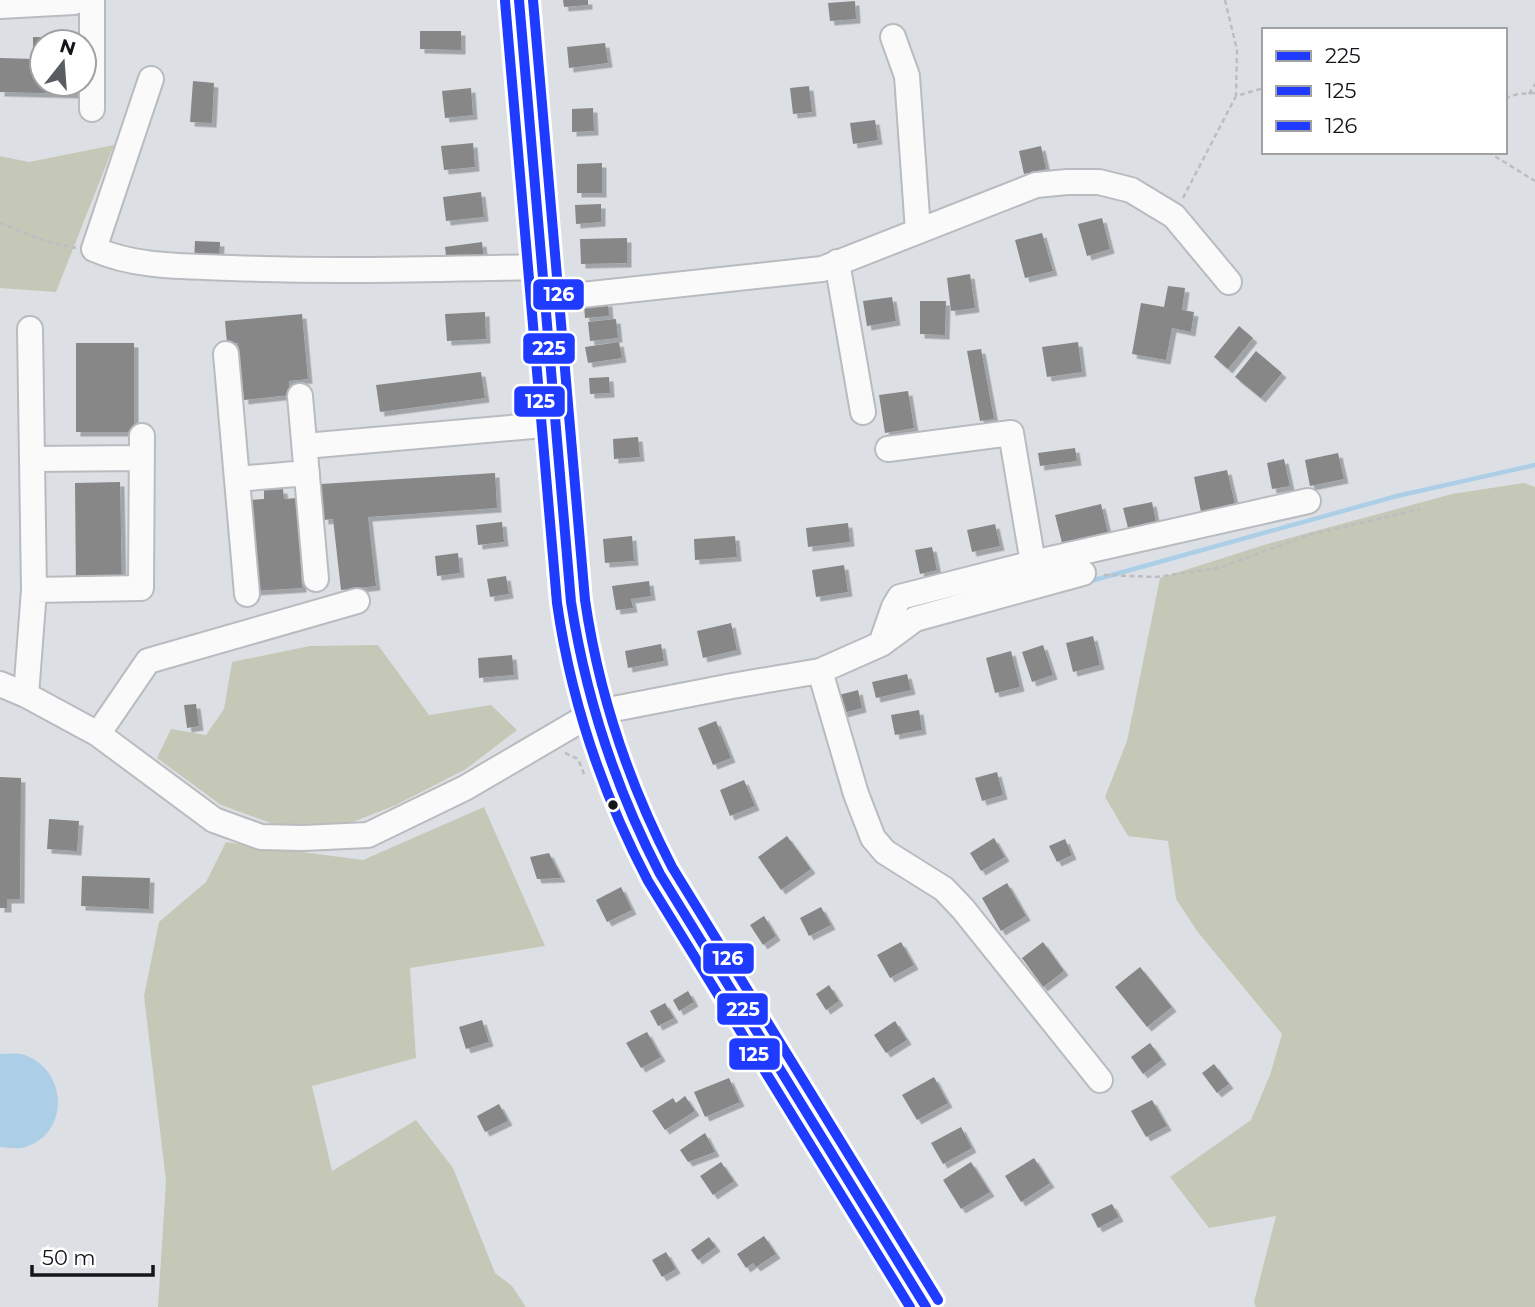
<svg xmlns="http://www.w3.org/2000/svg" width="1535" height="1307" font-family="Montserrat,sans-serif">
  <defs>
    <filter id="shadow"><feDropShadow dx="4.5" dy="4.5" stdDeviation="0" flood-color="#0004"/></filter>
  </defs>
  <rect width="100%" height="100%" fill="#dce0e4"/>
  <path fill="#c5c8b7" d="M114,145L56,292L0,288V156L29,162Z
    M1524,483L1535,487V1307H1256L1254,1302L1276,1216L1209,1228L1170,1177L1251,1120L1270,1075L1282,1034L1197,931L1176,899L1168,841L1128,836L1105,797L1127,741L1160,578L1264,545L1452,494Z
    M378,645L429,715L491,705L517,730L466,769L396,805L340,827L279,826L221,805L157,758L171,729L206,735L224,709L232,662L310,646Z
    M484,807L545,946L410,968L416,1058L312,1086L332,1171L416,1120L453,1168L495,1273L512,1286L526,1307H158L166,1181L144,996L159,922L206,882L226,842L363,860Z"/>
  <path fill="#accee7" d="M0,1054C8,1054 20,1052 27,1056C69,1073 69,1137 22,1148C16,1149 7,1147 0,1147Z"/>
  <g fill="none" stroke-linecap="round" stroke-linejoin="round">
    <path stroke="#accee7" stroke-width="4.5" d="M1087,582L1397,496L1535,465"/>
  </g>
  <path fill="#878788" filter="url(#shadow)" d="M563,0H588V5L564,7Z
    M855,1L856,19L830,21L828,3Z
    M420,31H461V50L420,49Z
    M33,37L79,38V42H42V84H78V94L0,92V58L33,59Z
    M605,43L608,63L569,68L567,47Z
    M193,81L214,83L212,123L190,122Z
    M809,86L812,112L793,114L790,88Z
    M471,88L473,115L445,118L442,91Z
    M593,108L594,131L572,132V109Z
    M875,120L878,140L853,144L850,123Z
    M473,143L475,167L444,170L441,146Z
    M1041,146L1046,169L1024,174L1019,151Z
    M602,163V193H577V164Z
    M481,192L484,217L446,221L443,197Z
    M601,204V222L576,224L575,205Z
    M1102,218L1110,249L1087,256L1078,224Z
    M1042,233L1053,271L1025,278L1015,240Z
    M627,238V263L581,264L580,239Z
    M195,241L220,242L219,262L194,261Z
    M482,242L484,261L447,265L445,247Z
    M970,274L975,308L951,311L947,278Z
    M1168,286L1185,288L1182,310L1194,312L1191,332L1172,328L1166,360L1132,354L1141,303L1164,307Z
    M892,297L896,321L867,326L863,301Z
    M920,301H946L945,335L920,334Z
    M608,302L609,316L585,318L584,304Z
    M485,312L486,339L447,341L445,314Z
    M302,314L308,379L289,381L290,395L244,400L238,343L227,344L225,321Z
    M616,319L618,338L590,341L588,322Z
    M1239,326L1253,338L1228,369L1214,357Z
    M619,342L622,358L588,363L585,347Z
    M1078,342L1082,372L1047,377L1042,347Z
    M76,343H134V432H76Z
    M981,349L994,419L980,421L967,351Z
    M1256,351L1282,373L1261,398L1235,377Z
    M481,372L485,398L380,412L376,385Z
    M609,377L610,393L590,394L589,378Z
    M908,391L914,428L885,433L879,395Z
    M638,437L640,457L614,459L613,439Z
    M1075,448L1077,461L1040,466L1038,453Z
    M1338,453L1344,479L1310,486L1305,460Z
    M1284,459L1290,486L1272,489L1267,463Z
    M1227,470L1235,504L1201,512L1194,477Z
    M495,473L497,508L368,517L376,586L341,590L333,519L324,520L321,484Z
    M120,482L122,587L76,588L75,483Z
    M283,489L284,499L297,498L302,588L254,591L249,500L264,499V490Z
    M1152,502L1156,522L1128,528L1123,508Z
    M1101,504L1108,533L1062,543L1055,515Z
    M502,522L504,542L478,545L476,525Z
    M848,523L850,542L808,547L806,528Z
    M995,524L1000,546L972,552L967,530Z
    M632,536L634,561L605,563L603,539Z
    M735,536L737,557L695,560L694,539Z
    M932,547L937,570L920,574L915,550Z
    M458,553L460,573L437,576L435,556Z
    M844,565L848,592L816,597L812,570Z
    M506,576L509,594L490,597L487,579Z
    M649,581L651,596L631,599L633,608L616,610L612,586Z
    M731,623L737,650L703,658L697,631Z
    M1093,636L1100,665L1073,672L1066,643Z
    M661,644L664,661L628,668L625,651Z
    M1043,645L1053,675L1032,682L1022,652Z
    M1011,651L1020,687L995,693L986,658Z
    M512,655L514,675L479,678L478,658Z
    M907,674L911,690L876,698L872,682Z
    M858,690L862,708L843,713L839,695Z
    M196,704L199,726L187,728L184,705Z
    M919,710L922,730L895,735L891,715Z
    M716,721L731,758L713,765L698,728Z
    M997,772L1003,795L982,801L975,778Z
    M0,777L21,778L20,899H7V908H0Z
    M744,780L755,806L730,816L720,790Z
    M49,819L79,821L77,851L47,849Z
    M787,836L811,869L781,890L758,857Z
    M994,838L1005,857L981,871L970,853Z
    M1065,839L1072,855L1057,862L1049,846Z
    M549,853L561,878L537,879L530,857Z
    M82,876L150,878L149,909L81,906Z
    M1007,883L1026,916L1001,931L982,898Z
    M621,887L632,910L607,922L596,900Z
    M821,907L831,925L809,936L800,918Z
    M764,916L776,936L763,945L750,925Z
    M901,942L914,965L890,978L877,955Z
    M1043,942L1064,971L1043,987L1022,958Z
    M1140,967L1172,1007L1147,1027L1115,987Z
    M829,985L839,1001L826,1010L816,994Z
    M688,991L694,1002L679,1011L673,1000Z
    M665,1003L674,1018L658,1026L650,1011Z
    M482,1020L489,1042L466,1049L459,1027Z
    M895,1021L907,1040L886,1053L874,1035Z
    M647,1032L661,1057L641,1068L626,1043Z
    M1150,1043L1162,1060L1143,1074L1131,1057Z
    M1214,1064L1229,1084L1217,1093L1202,1073Z
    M934,1077L948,1103L917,1120L902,1095Z
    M729,1078L740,1102L705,1117L694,1092Z
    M685,1096L695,1111L665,1130L652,1111L673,1098L676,1103Z
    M1152,1100L1167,1126L1146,1137L1131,1111Z
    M499,1104L508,1121L485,1132L477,1116Z
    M961,1127L972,1148L943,1164L931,1143Z
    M705,1133L715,1152L688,1162L680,1150Z
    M1034,1158L1050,1183L1021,1202L1005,1176Z
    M721,1162L734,1181L713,1195L700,1176Z
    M971,1162L990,1192L961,1209L943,1180Z
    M1112,1204L1119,1217L1098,1228L1091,1214Z
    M764,1236L776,1254L756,1267L753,1263L746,1268L737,1254Z
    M709,1237L716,1247L698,1260L691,1250Z
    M666,1252L676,1269L662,1277L652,1260Z"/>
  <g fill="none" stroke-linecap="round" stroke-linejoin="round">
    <g stroke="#b8bbbf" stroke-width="28">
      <path id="minor" d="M92,0V109
        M0,6L74,2L76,0
        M893,37L907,76L918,231
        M151,79L94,249C137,268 185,266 231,268C335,272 438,269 541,267
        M837,262L863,412
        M545,299L822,269L1036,185L1067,182H1099L1131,190L1174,216L1229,282
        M30,329L34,590
        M226,354L247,594
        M300,396L316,579
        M305,446L555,424
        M888,449L1011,433L1033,563
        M32,459L142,458
        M237,479L307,473
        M881,644L915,619L1083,573
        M820,671L856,794L873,838L885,852L944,889L963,909L1100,1080
        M0,684L26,695L98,734L214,820L261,837L303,838L368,835L465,788L593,713L732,686L820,671L881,644L894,607L900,597L1033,563L1308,501
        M26,695L34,590L141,588L142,436
        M98,734L148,661L357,601"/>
    </g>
    <g stroke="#babcbf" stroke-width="33">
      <path id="major" d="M519,0L571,602C583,698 614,789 660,874L926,1307"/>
    </g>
    <path stroke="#bdbdc0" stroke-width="2.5" stroke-dasharray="5 3.5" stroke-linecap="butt" d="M1225,0L1237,50L1236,96
      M1529,94L1535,84
      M1505,98L1518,94L1535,93
      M1488,152L1535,181
      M1183,198L1236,96L1264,88
      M0,223L45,241L76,248
      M1104,575L1156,577L1219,568L1309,535L1420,509
      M565,753L578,759L584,774"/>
    <use href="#minor" stroke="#fafafb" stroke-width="24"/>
    <use href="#major" stroke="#e3e4e9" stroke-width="30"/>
    <g stroke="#fff" stroke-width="16">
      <path id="bus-1" d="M519,0L571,602C586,699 615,787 660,874L926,1307"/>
    </g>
    <g stroke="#fff" stroke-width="16">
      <path id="bus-2" d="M505,1L557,603C571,702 602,793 648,881L910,1307"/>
    </g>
    <g stroke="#fff" stroke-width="16">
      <path id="bus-3" d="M533,0L585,600C599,695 628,782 672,867L938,1300"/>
    </g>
    <use href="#bus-1" stroke="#1f3bff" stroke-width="10"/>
    <use href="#bus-2" stroke="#1f3bff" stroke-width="10"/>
    <use href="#bus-3" stroke="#1f3bff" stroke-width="10"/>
  </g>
  <circle fill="#131519" stroke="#fff" stroke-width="2.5" cx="613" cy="805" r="6"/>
  <g stroke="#fff" stroke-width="2.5">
    <rect x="532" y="278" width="53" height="33" rx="7" fill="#1f3bff"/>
    <rect x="522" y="332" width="54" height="33" rx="7" fill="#1f3bff"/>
    <rect x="513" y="385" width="53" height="33" rx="7" fill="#1f3bff"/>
    <rect x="702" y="942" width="53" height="33" rx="7" fill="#1f3bff"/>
    <rect x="716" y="992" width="53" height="34" rx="7" fill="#1f3bff"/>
    <rect x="728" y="1037" width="53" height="34" rx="7" fill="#1f3bff"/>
  </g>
  <g font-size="19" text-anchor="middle" font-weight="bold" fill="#fff">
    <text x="559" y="301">126</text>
    <text x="549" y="355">225</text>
    <text x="540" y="408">125</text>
    <text x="728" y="965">126</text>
    <text x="743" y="1016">225</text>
    <text x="754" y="1061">125</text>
  </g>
  <rect x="1262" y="28" width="245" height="126" fill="#ffffff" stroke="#a1a1a3" stroke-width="2"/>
  <rect x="1276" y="51" width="35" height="10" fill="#1f3bff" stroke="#a1a1a3" stroke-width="2"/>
  <text x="1325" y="63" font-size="21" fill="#131519">225</text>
  <rect x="1276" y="86" width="35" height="10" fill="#1f3bff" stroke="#a1a1a3" stroke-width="2"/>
  <text x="1325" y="98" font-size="21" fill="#131519">125</text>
  <rect x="1276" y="121" width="35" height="10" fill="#1f3bff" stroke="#a1a1a3" stroke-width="2"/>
  <text x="1325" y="133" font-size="21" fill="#131519">126</text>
  <g transform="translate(63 63) rotate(17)"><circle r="33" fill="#ffffff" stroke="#a1a1a3" stroke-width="2"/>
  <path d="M0-5L12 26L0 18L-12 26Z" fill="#595c60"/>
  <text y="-10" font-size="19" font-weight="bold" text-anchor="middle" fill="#131519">N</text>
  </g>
  <path d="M32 1265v10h121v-10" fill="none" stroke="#131519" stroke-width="3.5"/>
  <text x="42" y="1265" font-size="21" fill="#131519" stroke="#ffffff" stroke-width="5" paint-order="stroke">50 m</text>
</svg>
